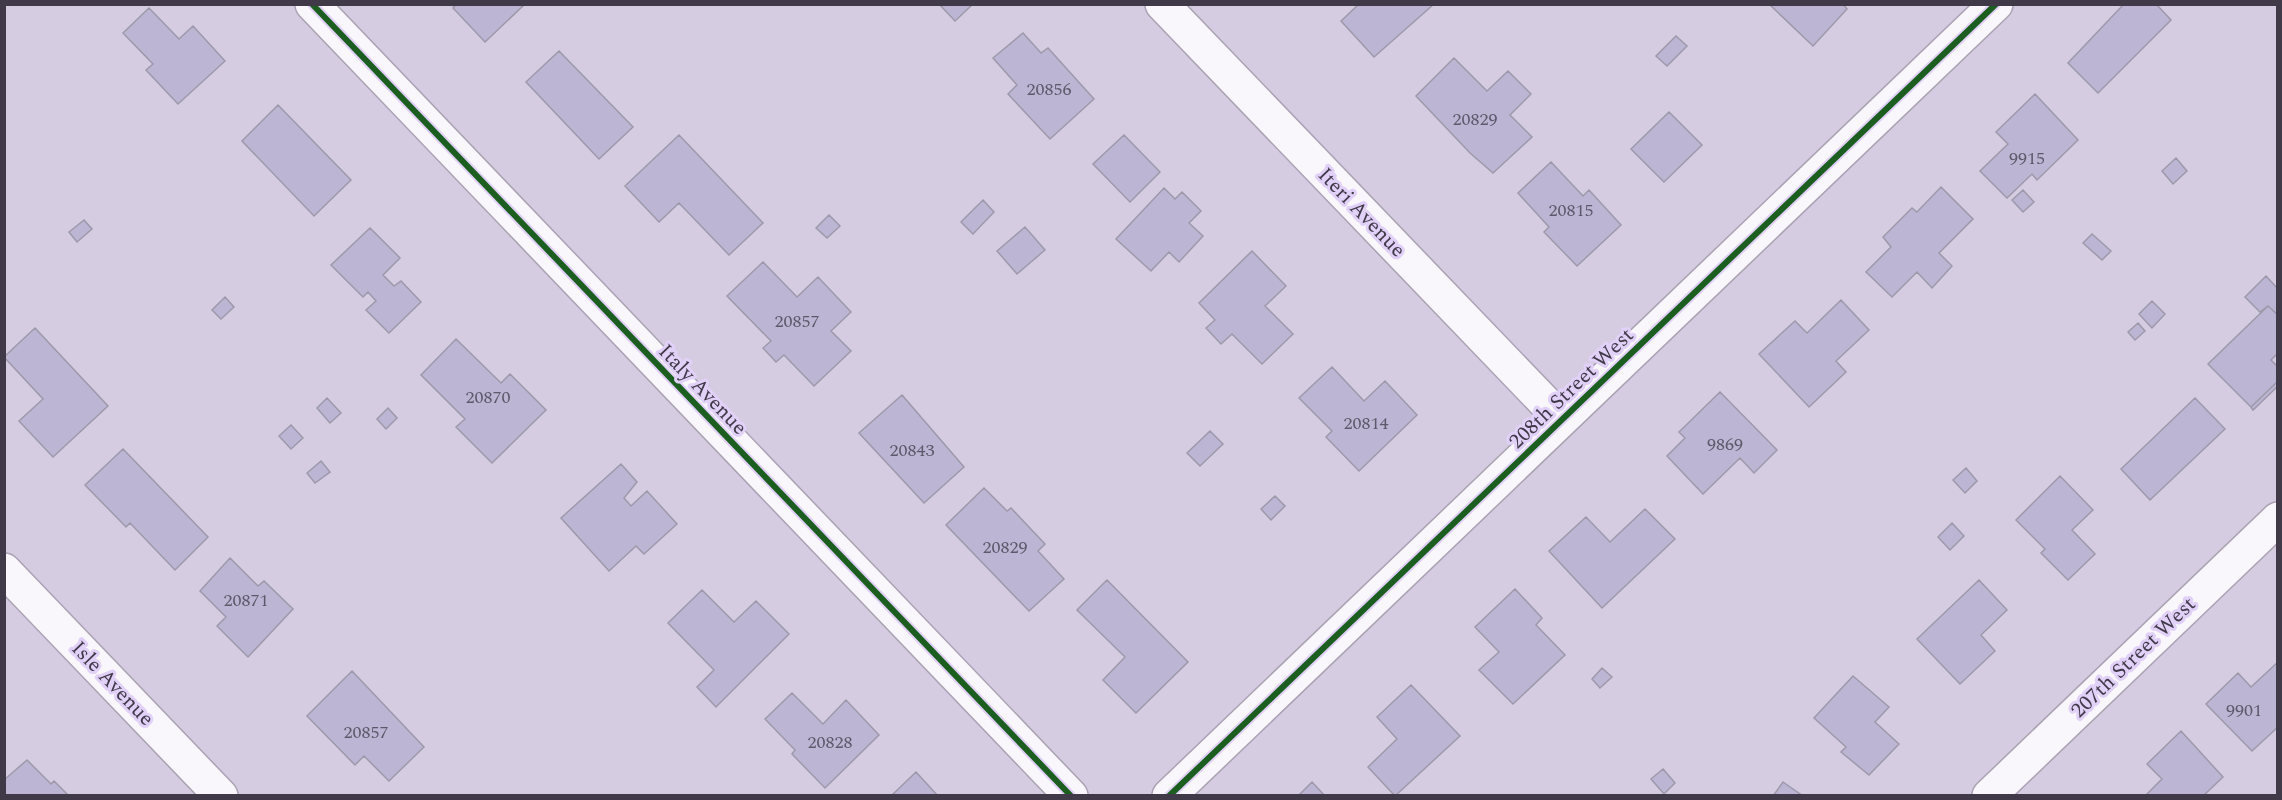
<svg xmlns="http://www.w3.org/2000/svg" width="2282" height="800" font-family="Spectral,serif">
  <rect width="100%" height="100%" fill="#d5cce2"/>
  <path fill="#bcb6d4" stroke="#9d99aa" stroke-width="1.5" d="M456,4H525L485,42L453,8Z
    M939,4H973L955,21Z
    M1359,4H1434L1374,57L1341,21Z
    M1769,4H1843L1847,9L1813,46Z
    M2124,4H2156L2171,20L2098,93L2068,63Z
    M149,8L179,39L193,26L225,61L178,104L146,70L153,64L123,33Z
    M1023,33L1041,53L1048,48L1094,99L1050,139L1008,94L1017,85L993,58Z
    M1676,36L1687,46L1667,66L1656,56Z
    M559,51L633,127L599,159L526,82Z
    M1454,58L1487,91L1508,71L1531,94L1510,115L1532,137L1493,173L1470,153L1416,96Z
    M2035,94L2078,140L2037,180L2032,174L2007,198L1980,171L2008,144L1996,132Z
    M278,105L351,180L314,216L242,141Z
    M1669,112L1702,145L1664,182L1631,149Z
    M679,135L763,223L729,255L679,203L659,222L625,186Z
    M1124,135L1160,172L1130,202L1093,164Z
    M2176,158L2187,171L2173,184L2162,171Z
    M1551,162L1583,196L1589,190L1621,225L1577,266L1544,232L1549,227L1518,193Z
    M1941,187L1973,219L1939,253L1952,266L1932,288L1917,272L1892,297L1866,272L1891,247L1883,237L1912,208L1917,212Z
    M1164,188L1175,199L1182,192L1201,211L1189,223L1203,236L1179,262L1169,252L1151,271L1116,239Z
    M2023,190L2034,202L2023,212L2012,200Z
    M983,200L994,212L973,234L961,222Z
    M829,215L840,226L827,238L816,228Z
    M84,220L92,229L77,242L69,232Z
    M1025,227L1045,250L1017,274L997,251Z
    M370,228L400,258L383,275L394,286L401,281L421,302L389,333L366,310L376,301L368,292L363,297L331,265Z
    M2092,234L2111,251L2102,260L2083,243Z
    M1252,251L1286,286L1265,306L1293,334L1262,364L1232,334L1221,344L1206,328L1215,320L1199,303Z
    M763,262L797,297L818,277L851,312L831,331L851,351L814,386L784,355L776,362L763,348L771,341L727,296Z
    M2266,276L2278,289V315L2268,306L2260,312L2245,297Z
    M225,297L234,307L221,319L212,310Z
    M1841,300L1869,330L1836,361L1846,372L1809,407L1759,354L1795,321L1807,333Z
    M2152,301L2165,314L2152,328L2139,314Z
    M2268,306L2278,315V353L2271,360L2278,367V381L2251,407L2208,364Z
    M2138,323L2145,331L2135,340L2128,332Z
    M35,328L108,406L53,457L19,421L43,399L4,357Z
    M456,339L501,383L510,374L546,410L492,463L456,427L465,419L421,375Z
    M1332,367L1364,401L1385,381L1417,415L1359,471L1326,437L1332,431L1299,398Z
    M2278,381V386L2253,410L2251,407Z
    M1720,392L1777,450L1754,473L1740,458L1703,494L1667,456L1685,438L1679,432Z
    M902,395L964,467L924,503L859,433Z
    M327,398L341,413L330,423L317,408Z
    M2195,398L2225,429L2150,500L2121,469Z
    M388,408L397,418L386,429L377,419Z
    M291,425L303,438L291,449L279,436Z
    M1210,431L1223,444L1200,466L1187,453Z
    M123,449L208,537L175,570L130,523L126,527L85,485Z
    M321,461L330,472L315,483L307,473Z
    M621,464L637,482L624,498L631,506L647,491L677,524L644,554L636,546L609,571L561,518Z
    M1966,468L1977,481L1965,493L1953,480Z
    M2060,476L2093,510L2072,530L2095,554L2068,580L2041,553L2045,549L2016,520Z
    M984,488L1007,511L1011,508L1045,544L1038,551L1064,579L1029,611L946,525Z
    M1275,496L1285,506L1271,520L1261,509Z
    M1645,509L1675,539L1602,608L1549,551L1586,517L1610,542Z
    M1952,523L1964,536L1950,550L1938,537Z
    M230,558L258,586L264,581L293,609L248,657L217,626L226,617L200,591Z
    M1107,580L1188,662L1136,713L1103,680L1125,657L1077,610Z
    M1979,580L2007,610L1981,635L1995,651L1960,684L1917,639Z
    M1515,589L1542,618L1536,625L1565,655L1513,704L1479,670L1499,652L1475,627Z
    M702,590L734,622L756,601L789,634L716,707L697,687L714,670L668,623Z
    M2278,662V727L2252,751L2206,704L2238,673L2251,687Z
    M1602,668L1612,677L1600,688L1592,679Z
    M352,671L424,747L389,781L364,756L355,765L307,716Z
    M1853,676L1889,707L1875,722L1899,744L1869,775L1841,752L1846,747L1814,718Z
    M1411,685L1460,736L1395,796L1368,767L1397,739L1377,717Z
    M792,693L823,724L846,700L879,735L825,788L792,754L795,750L765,719Z
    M2181,731L2223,777L2203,796H2145L2162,779L2147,764Z
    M27,760L51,784L54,781L69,796H4V780Z
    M1663,769L1675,783L1664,794L1651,779Z
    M916,772L938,796H891Z
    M1312,782L1325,796H1298Z
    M1783,782L1803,796H1773Z"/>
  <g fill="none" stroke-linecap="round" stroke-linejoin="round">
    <g stroke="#aaa2b3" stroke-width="36">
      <path id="minor" d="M312,4L1071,796
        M1162,4L1561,419
        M4,570L221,796
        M1169,796L1996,4
        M1989,796L2278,519"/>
    </g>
    <use href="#minor" stroke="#f9f7fb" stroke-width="33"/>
    <g stroke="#e1d0f7" stroke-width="10">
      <path id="cycleway" d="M312,4L1071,796
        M1169,796L1996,4"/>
    </g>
    <use href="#cycleway" stroke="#1b5e20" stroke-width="6"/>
  </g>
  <g text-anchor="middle" stroke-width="6" stroke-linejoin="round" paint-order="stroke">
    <g font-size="18" fill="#5f586b">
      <text x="1049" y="95">20856</text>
      <text x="1475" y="125">20829</text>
      <text x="2027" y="164">9915</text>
      <text x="1571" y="216">20815</text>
      <text x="797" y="327">20857</text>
      <text x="488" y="403">20870</text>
      <text x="1366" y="429">20814</text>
      <text x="1725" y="450">9869</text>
      <text x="912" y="456">20843</text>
      <text x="1005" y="553">20829</text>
      <text x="246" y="606">20871</text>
      <text x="2244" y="716">9901</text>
      <text x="366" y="738">20857</text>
      <text x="830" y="748">20828</text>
    </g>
    <g font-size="21" fill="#403948" stroke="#e1d0f7">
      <text transform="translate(1362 212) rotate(46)" y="7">Iteri Avenue</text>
      <text transform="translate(1571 388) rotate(-44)" y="7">208th Street West</text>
      <text transform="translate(703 389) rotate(46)" y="7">Italy Avenue</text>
      <text transform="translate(2133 657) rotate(-44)" y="7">207th Street West</text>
      <text transform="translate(113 683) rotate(46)" y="7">Isle Avenue</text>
    </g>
  </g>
  <rect width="2282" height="800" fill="none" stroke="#403948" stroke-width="12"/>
</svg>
